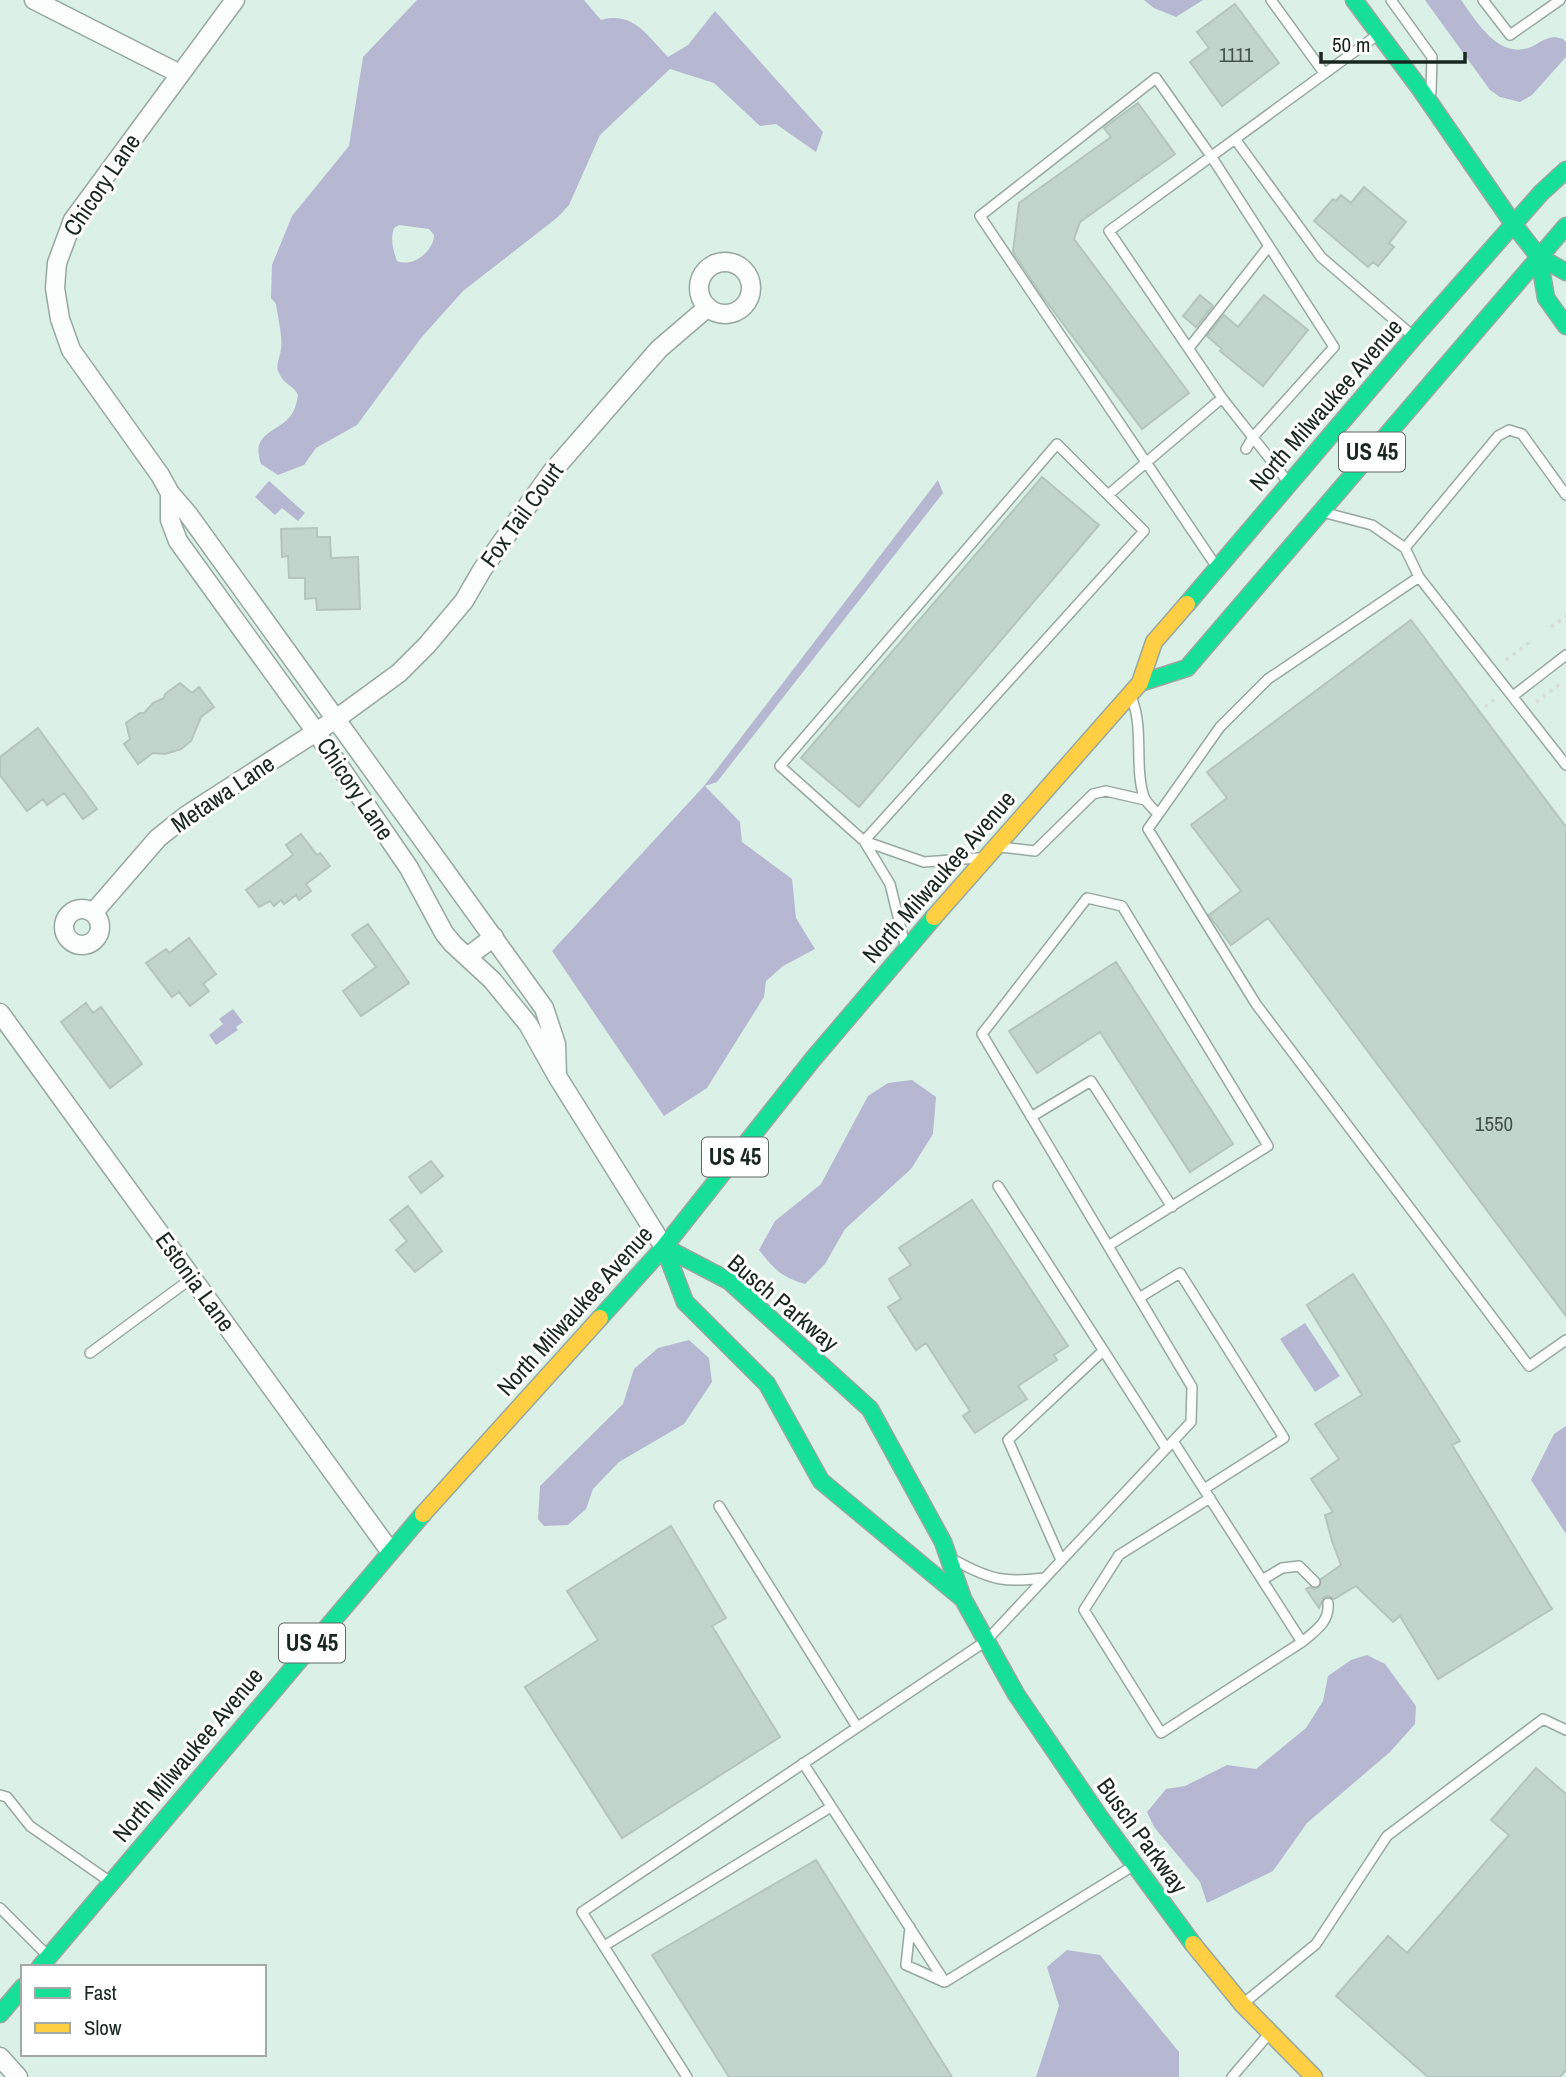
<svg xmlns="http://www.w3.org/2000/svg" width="1566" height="2077" font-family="'Archivo Narrow',sans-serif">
  <rect width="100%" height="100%" fill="#dbf0e6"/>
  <path fill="#b6b8d2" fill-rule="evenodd" d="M417,0H584L601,20C634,11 647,36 668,57L688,45L715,11L823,132L816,152L776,124L760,126L714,83L670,69L600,135L569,205L558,217L463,291L421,338L357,425L316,448L304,465L278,475L261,464C249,430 282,433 293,412C296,407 297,400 298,395C294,386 284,384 280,375C275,367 278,363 280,354C284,340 278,319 276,304L271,298L272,265L292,216L349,146L363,57ZM399,225L429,229L434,235C434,251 413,268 397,261C393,250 390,239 394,228Z
    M1144,0H1203L1176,17L1154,8Z
    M1425,0H1461C1477,22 1500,62 1533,46C1544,40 1550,34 1563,39L1566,42V57L1532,95L1520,102L1500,97L1490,90Z
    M938,480L943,493L717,782L705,786L740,822L742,842L792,879L796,918L815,949L783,966L766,981L764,997L707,1088L664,1116L552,951L704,786Z
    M269,481L305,513L298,521L282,508L275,515L255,497Z
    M233,1009L243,1022L236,1027L238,1030L216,1045L209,1035L223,1024L219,1019Z
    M912,1080L936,1097L933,1134L911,1169L845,1229L825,1264L805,1284C781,1277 774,1269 759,1250L775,1221L821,1184L868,1096L888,1083Z
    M1305,1323L1340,1376L1315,1392L1280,1339Z
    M689,1340L709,1358L712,1382L684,1424L619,1462L593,1489L586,1509L568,1525L544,1526L538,1519L540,1486L623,1404L634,1369L658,1348Z
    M1566,1426V1534L1531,1480L1554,1434Z
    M1367,1655L1385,1664L1416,1706L1415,1724L1390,1752L1307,1823L1273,1871L1207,1903L1200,1882L1154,1827L1147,1812L1166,1789L1185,1786L1227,1765L1256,1769L1306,1728L1323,1701L1328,1676L1351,1660Z
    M1067,1950L1100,1955L1179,2052V2077H1036L1059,2006L1047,1967Z"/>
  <path fill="#c2d5cc" stroke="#b4c5bd" stroke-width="2" d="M1235,4L1279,63L1222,106L1190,62L1209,48L1197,32Z
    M1138,103L1175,154L1080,222L1074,239L1189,393L1142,429L1040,293L1013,252L1019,203L1111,137L1104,128Z
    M1364,187L1406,222L1389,243L1394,247L1378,266L1373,262L1368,267L1314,221L1333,199L1336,201L1341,195L1351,203Z
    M1200,295L1213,306L1196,327L1183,316Z
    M1264,295L1308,330L1263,386L1220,351L1222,349L1207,336L1224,315L1238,327Z
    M1042,477L1099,525L859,807L801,758Z
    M317,528V537H330L331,558L358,557L360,609L317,610L316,598L305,599V578H289L288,556L282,557L281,529Z
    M1411,620L1566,827V1316L1268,918L1231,945L1209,915L1241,891L1191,825L1227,798L1207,772Z
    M180,683L192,693L199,687L214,707L201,717L191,741L181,749L165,754L153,753L138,764L124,744L130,739L126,723L140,713H144L153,703L164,698L165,694Z
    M38,728L97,809L83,819L64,793L47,805L43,799L27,811L0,775V757Z
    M301,834L317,855L320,853L330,866L306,884L311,891L299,900L296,895L284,904L281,900L274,906L270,901L259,907L246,890L293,855L286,845Z
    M368,924L409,983L361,1016L343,991L376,967L352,935Z
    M189,938L216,974L203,984L209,991L190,1006L179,992L172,997L146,963L166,949L169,953Z
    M1116,962L1233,1144L1190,1172L1100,1032L1037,1073L1009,1031Z
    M86,1003L93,1013L101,1007L142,1064L110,1088L61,1022Z
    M431,1161L443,1176L421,1193L409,1177Z
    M972,1200L1068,1346L1054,1355L1057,1360L1018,1386L1027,1399L975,1433L963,1416L970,1411L926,1343L916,1350L888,1307L901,1299L889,1279L911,1265L899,1248Z
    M408,1206L442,1251L415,1272L396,1250L407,1241L390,1220Z
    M1353,1274L1460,1441L1452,1445L1552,1609L1438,1679L1400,1616L1393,1622L1356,1586L1334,1599L1329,1596L1324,1597L1319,1608L1306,1589L1310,1587L1314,1589L1319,1587L1321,1579L1341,1565L1332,1541L1325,1515L1333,1512L1311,1479L1339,1459L1315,1424L1362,1395L1307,1305Z
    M671,1526L726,1618L712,1626L780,1737L622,1838L525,1687L598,1640L567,1591Z
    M1536,1768L1566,1794V2070L1560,2077H1428L1336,1996L1388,1936L1407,1953L1509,1835L1491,1820Z
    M816,1860L952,2077H729L652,1955Z"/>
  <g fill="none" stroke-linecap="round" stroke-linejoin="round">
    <g stroke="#97a8a0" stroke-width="12">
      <path id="lane" d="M1271,0L1324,73
        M1391,0L1432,57L1431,92
        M1483,0L1510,35L1560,0
        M1235,139L1321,257L1413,336
        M1189,348L1269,246
        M1288,482L1222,398L1109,231L1376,36
        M1108,495L1222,398
        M1326,513L1372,525L1405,548
        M1216,566L980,216L1156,78L1211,156L1334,347L1253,437L1246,449
        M1419,577L1405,548L1498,436L1509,430L1522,434L1566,495
        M1513,696L1566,655
        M1132,699C1144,730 1134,766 1144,797C1147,804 1154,809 1158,814
        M1566,765L1419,577L1268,679L1220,727L1148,829L1256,1004L1529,1366L1566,1340
        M864,841L1144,531L1057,444L780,766L864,841L890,884L905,945
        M864,841L924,862L978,858
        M1000,847L1035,851L1093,794L1106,791L1145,800
        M1031,1117L1091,1081L1172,1207
        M998,1186L1166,1448
        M1139,1298L1180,1273L1284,1438L1204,1489
        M90,1353L192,1278
        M1173,1441L1302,1642
        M1210,1498L1119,1555L1084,1610L1161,1733L1302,1642C1315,1631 1330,1622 1328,1603
        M719,1506L857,1727
        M1061,1560L1008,1440L1103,1351
        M956,1561C991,1580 1005,1583 1044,1578
        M1262,1580L1282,1568L1299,1566L1315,1582
        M803,1763L945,1982L1133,1866
        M0,1795L7,1797L30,1826L109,1881
        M0,1908L47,1955
        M910,1927L906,1965L944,1982
        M604,1946L831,1807
        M1244,2003L1316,1944L1387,1836L1543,1719L1566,1730
        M687,2077L582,1912L986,1641L1191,1422L1192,1387L982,1034L1087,898L1122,906L1268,1146L1108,1246
        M1232,2077L1268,2035"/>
    </g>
    <g stroke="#97a8a0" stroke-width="21">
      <path id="street" d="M34,0L180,74
        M235,0L73,220L57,263L55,288L60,319L71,350L160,475L170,493L188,514L544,1008L556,1044L557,1076
        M699 288a26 26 0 1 1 52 0a26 26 0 1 1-52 0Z
        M170,493V520L178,541L316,732L409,868L444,933L453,944L492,980L528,1024L557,1076L664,1247
        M64 927a18 18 0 1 1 36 0a18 18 0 1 1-36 0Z
        M93,913L158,838L187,815L336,719L399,673L427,645L464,601L482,570L551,473L659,349L708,307
        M467,957L494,937
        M0,1013L390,1551
        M0,2057L18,2077"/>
    </g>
    <g stroke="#97a8a0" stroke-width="19">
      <path id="fast" d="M1354,0L1421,90L1514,225L1539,257L1566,272
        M1539,257L1546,298L1566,326
        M1187,604L1414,337L1541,193L1566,170
        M1140,683L1187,668L1566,226
        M664,1247L729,1281L870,1409L943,1542L963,1599L1016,1694L1101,1819L1193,1944
        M664,1247L685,1302L767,1384L821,1481L963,1599
        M600,1318L664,1247L813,1059L934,917
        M40,1967L423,1514
        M0,2014L23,1987"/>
    </g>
    <g stroke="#97a8a0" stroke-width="19">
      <path id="slow" d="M934,917L1140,683L1154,642L1187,604
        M423,1514L600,1318
        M1193,1944L1242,2004L1314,2077"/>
    </g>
    <path stroke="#d6dcd9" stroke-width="3.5" stroke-dasharray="3.5 5" stroke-linecap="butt" d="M1551,627L1566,616
      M1506,660L1530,642
      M1536,702L1560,684
      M1485,707L1497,697"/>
    <use href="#lane" stroke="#fafdfb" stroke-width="9"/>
    <use href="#street" stroke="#fafdfb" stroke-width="18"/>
    <use href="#fast" stroke="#16e098" stroke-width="16"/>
    <use href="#slow" stroke="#ffcf43" stroke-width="16"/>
  </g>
  <g text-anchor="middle" stroke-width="6" stroke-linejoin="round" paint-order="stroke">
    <g font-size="21" fill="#43524c">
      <text x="1236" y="62">1111</text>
      <text x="1494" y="1131">1550</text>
    </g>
    <g fill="#fff" stroke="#5e6864" stroke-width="2">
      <rect x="1339" y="432.5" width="66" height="39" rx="5"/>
      <rect x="702" y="1137.5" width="66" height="39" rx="5"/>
      <rect x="279" y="1623.5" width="66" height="39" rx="5"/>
    </g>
    <g font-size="23" font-weight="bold" fill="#192721">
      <text x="1372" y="460">US 45</text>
      <text x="735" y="1165">US 45</text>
      <text x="312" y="1651">US 45</text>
    </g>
    <g font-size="24" fill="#192721" stroke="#fff">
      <text transform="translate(102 185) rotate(-56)" y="8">Chicory Lane</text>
      <text transform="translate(1326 405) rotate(-49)" y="8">North Milwaukee Avenue</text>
      <text transform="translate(522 515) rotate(-54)" y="8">Fox Tail Court</text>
      <text transform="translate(355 789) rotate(56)" y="8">Chicory Lane</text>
      <text transform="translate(223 794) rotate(-34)" y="8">Metawa Lane</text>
      <text transform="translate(939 877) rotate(-49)" y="8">North Milwaukee Avenue</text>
      <text transform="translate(195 1282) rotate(54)" y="8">Estonia Lane</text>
      <text transform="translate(783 1303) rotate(40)" y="8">Busch Parkway</text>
      <text transform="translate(575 1311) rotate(-48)" y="8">North Milwaukee Avenue</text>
      <text transform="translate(188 1755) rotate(-50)" y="8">North Milwaukee Avenue</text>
      <text transform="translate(1142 1836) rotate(54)" y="8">Busch Parkway</text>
    </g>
  </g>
  <rect x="21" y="1965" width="245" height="91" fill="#ffffff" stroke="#a3a9a6" stroke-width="2"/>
  <rect x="35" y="1988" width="35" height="10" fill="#16e098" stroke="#a3a9a6" stroke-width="2"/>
  <text x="84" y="2000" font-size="21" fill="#192721">Fast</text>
  <rect x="35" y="2023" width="35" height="10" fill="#ffcf43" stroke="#a3a9a6" stroke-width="2"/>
  <text x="84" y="2035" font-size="21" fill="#192721">Slow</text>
  <path d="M1321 52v10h144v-10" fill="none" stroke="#192721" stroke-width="3.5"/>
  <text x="1332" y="52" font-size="21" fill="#192721" stroke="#ffffff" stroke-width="5" paint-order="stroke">50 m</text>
</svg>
